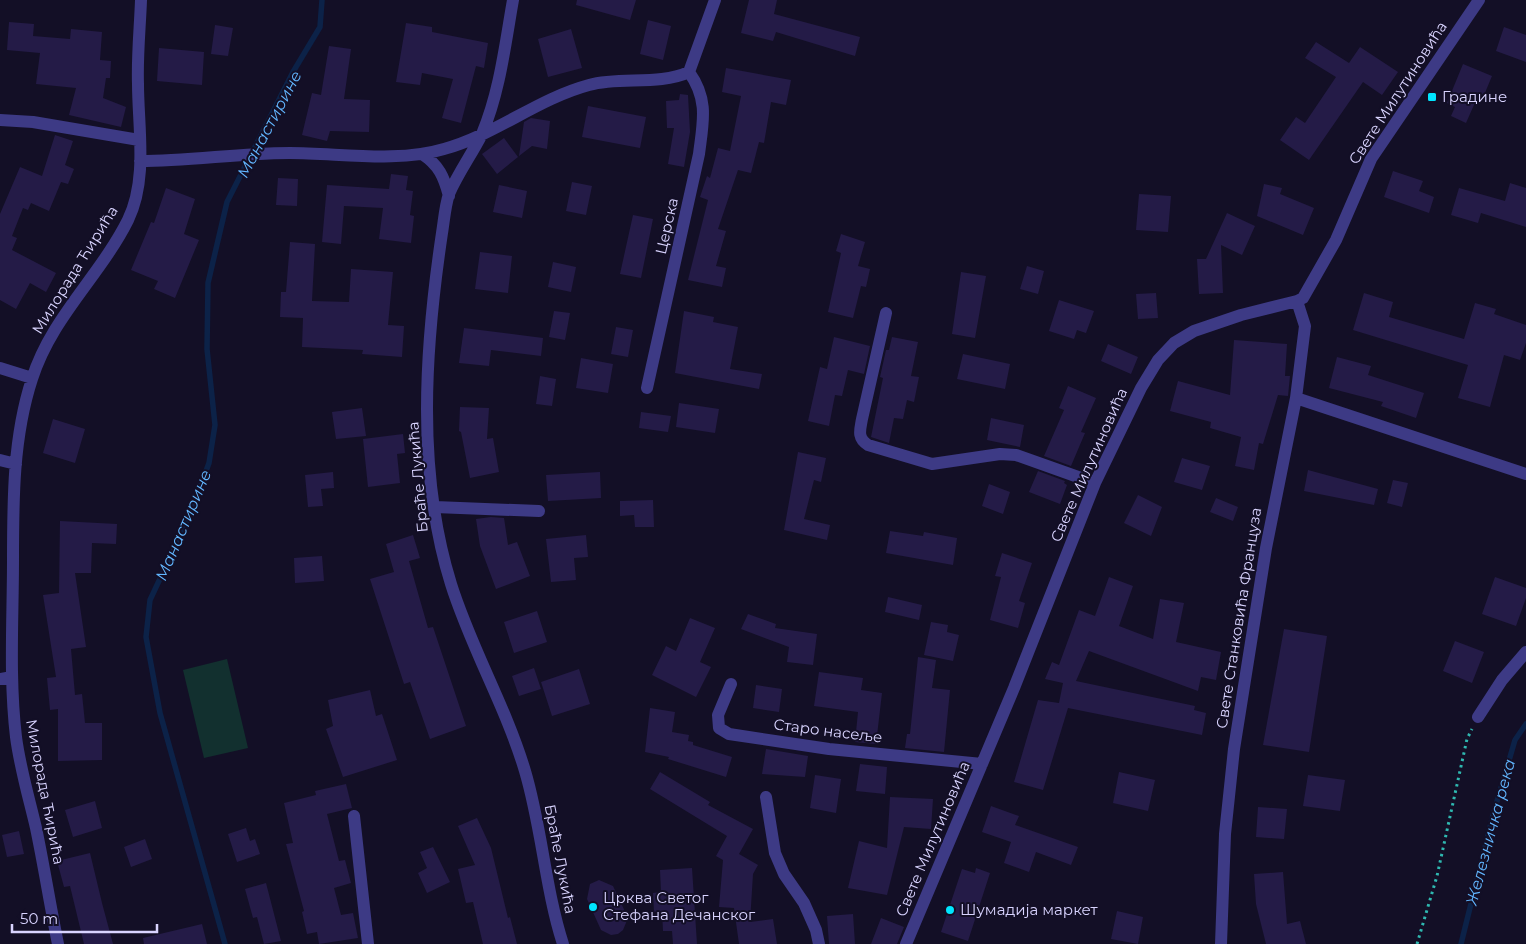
<svg xmlns="http://www.w3.org/2000/svg" width="1526" height="944" font-family="Montserrat,sans-serif">
  <rect width="100%" height="100%" fill="#130f26"/>
  <path fill="#12302f" d="M227,659L248,748L204,758L183,670Z"/>
  <g fill="none" stroke-linecap="round" stroke-linejoin="round">
    <path stroke="#0c2248" stroke-width="5.5" d="M225,944L160,713L146,637L150,600L189,517L209,463L215,425L207,349L208,283L227,202L293,72L320,27L322,0
      M1461,944L1493,815L1515,740L1526,724"/>
  </g>
  <path fill="#241b47" d="M577,0H636L630,20L576,5Z
    M749,0H777L774,14L860,37L855,56L776,32L773,41L741,33Z
    M648,20L671,26L663,60L640,54Z
    M9,22L34,24L33,36L70,39L71,29L102,32L100,60L111,61L110,78H106L103,98L126,107L121,127L69,115L76,88L36,84L40,53L7,50Z
    M406,23L432,27V32L488,43L484,68L476,66L461,123L442,118L453,79L422,73L420,85L396,82Z
    M215,25L233,28L228,56L211,54Z
    M1504,27L1526,35V62L1496,51Z
    M571,29L582,68L548,77L538,39Z
    M1316,42L1349,63L1360,47L1398,72L1382,95L1363,82L1309,160L1280,140L1296,117L1305,123L1336,77L1305,58Z
    M329,46L351,49L344,99L370,100L369,132L330,131L327,141L302,135L312,93L321,95Z
    M159,48L204,52L202,85L157,81Z
    M1463,64L1492,76L1482,100L1477,98L1466,123L1451,116L1455,107L1447,103Z
    M726,68L791,80L786,105L771,102L764,143L759,142L751,173L738,170L718,229L726,231L716,266L726,268L722,287L688,280L708,200L700,197L707,176L710,178L718,148L730,151L741,96L722,92Z
    M680,94L688,95L690,132L684,167L668,164L674,128H667L666,101L679,100Z
    M588,106L646,117L640,148L582,137Z
    M531,118L550,121L547,149L532,146L519,156L524,122Z
    M55,135L73,141L65,165L74,169L68,184L61,182L49,211L31,203L28,210L23,208L12,236L17,238L12,250L56,273L46,292L30,283L16,309L0,300V214L20,167L42,176Z
    M504,138L518,157L497,174L482,154Z
    M1393,171L1423,181L1419,191L1434,197L1429,213L1384,197Z
    M391,174L408,176L406,190L413,191L410,215L414,216L411,243L379,239L383,208L344,206L341,244L322,242L327,185L389,189Z
    M278,178L298,179L297,206L276,205Z
    M572,182L592,186L586,215L566,211Z
    M1510,183L1526,188V227L1481,213L1478,223L1451,215L1459,188L1505,201Z
    M1264,184L1282,188L1280,194L1314,208L1303,235L1257,216Z
    M499,185L527,191L522,218L493,212Z
    M166,188L195,199L184,234L199,240L175,298L154,289L158,281L131,270L151,222L154,223Z
    M1139,194L1171,196L1168,232L1136,230Z
    M1227,213L1255,226L1242,255L1221,245L1223,293L1199,294L1197,259H1206Z
    M633,215L653,219L641,278L620,274Z
    M841,234L865,242L858,266L870,269L866,287L861,286L853,318L828,312L841,253L836,251Z
    M290,242L315,244L312,301L349,302L351,269L393,272L388,325L404,326L402,357L362,354L363,350L302,347L303,318L280,317L281,292H286Z
    M480,252L512,256L508,293L475,289Z
    M553,262L576,267L571,292L548,287Z
    M1027,266L1044,271L1038,294L1020,289Z
    M961,272L986,276L975,338L952,334Z
    M1156,293L1158,318L1138,319L1136,294Z
    M1364,293L1393,302L1389,317L1464,339L1475,303L1496,309L1494,314L1526,325V343L1520,360L1504,355L1490,407L1458,398L1468,365L1353,330Z
    M1059,300L1094,311L1086,333L1077,330L1074,339L1049,331Z
    M554,311L570,313L565,340L549,337Z
    M684,311L714,317L713,322L738,327L730,369L762,374L759,389L675,373Z
    M616,327L633,330L628,357L611,354Z
    M464,328L543,338L541,356L491,350L489,366L459,363Z
    M834,337L870,346L864,374L848,370L842,396L835,395L829,426L808,421L820,367L827,369Z
    M892,337L918,342L911,376L919,377L914,402L907,400L903,419L894,418L889,443L871,437L883,378L880,377L886,350H889Z
    M1234,340L1287,344L1285,376H1290L1288,396L1278,395L1263,444L1259,443L1254,470L1235,466L1241,437L1210,428L1211,422L1170,411L1178,381L1230,395Z
    M1108,344L1138,357L1131,374L1101,361Z
    M963,354L1010,364L1005,389L957,379Z
    M1337,357L1371,366L1368,375L1424,393L1416,418L1381,406L1383,402L1329,388Z
    M581,358L613,364L608,393L576,388Z
    M540,376L556,379L552,406L536,404Z
    M1068,386L1096,398L1081,432L1085,433L1071,466L1044,456L1064,410L1059,408Z
    M679,403L719,409L715,433L676,427Z
    M460,407L489,408L487,439L493,438L499,472L470,478L461,432L459,431Z
    M362,408L366,436L336,439L332,412Z
    M641,412L671,416L668,432L639,428Z
    M991,418L1024,425L1020,447L987,440Z
    M53,419L85,429L75,463L43,453Z
    M403,434L405,453L397,454L400,483L368,487L363,439Z
    M798,452L826,458L821,482L814,480L804,519L830,525L827,540L784,530Z
    M1182,458L1210,466L1202,490L1174,482Z
    M1308,470L1378,489L1374,505L1304,491Z
    M1038,471L1065,481L1064,483L1067,485L1060,504L1029,492Z
    M333,472L334,488L321,489L323,506L308,507L305,475Z
    M600,472L601,498L548,501L546,475Z
    M1393,480L1408,483L1402,507L1387,503Z
    M989,484L1010,492L1003,514L982,506Z
    M1138,495L1162,507L1151,536L1124,523Z
    M1216,498L1238,507L1233,521L1210,512Z
    M653,500L654,527H635L634,515L620,516V501Z
    M491,517L504,518L508,545L517,542L530,576L496,589L480,546L476,519Z
    M60,521L117,524L116,544L92,543L91,573H75L86,647L71,649L75,695L82,694L85,723H102V760L58,761V709L50,710L47,678L56,677L43,595L59,593Z
    M890,531L923,536L924,532L957,538L953,565L886,553Z
    M413,535L420,558L409,561L416,586L428,628L433,627L466,726L430,739L410,682L404,684L370,579L394,572L386,544Z
    M586,535L588,557L574,558L576,580L551,582L546,539Z
    M1002,553L1032,563L1019,601L1025,603L1018,628L990,620L1001,577L995,576Z
    M322,556L324,581L295,583L294,558Z
    M1109,577L1133,586L1119,626L1153,639L1160,599L1184,603L1176,642L1221,652L1216,680L1201,677L1198,691L1089,651L1076,681L1195,706L1194,710L1206,713L1202,735L1068,708L1043,790L1014,782L1038,700L1059,703L1063,683L1045,679L1052,662L1059,665L1079,610L1095,616Z
    M1495,577L1526,588V598L1516,626L1482,614Z
    M888,597L922,605L919,620L885,612Z
    M537,611L547,642L514,653L504,622Z
    M748,614L776,624L775,628L817,634L813,665L787,662L789,647L741,629Z
    M690,618L715,628L700,662L711,667L696,697L652,675L666,646L676,651Z
    M931,622L948,625L947,632L959,635L953,661L924,655Z
    M1284,629L1327,636L1309,752L1263,745Z
    M1455,641L1484,652L1472,683L1443,671Z
    M918,657L936,660L932,688L950,690L944,752L905,748L907,734H910Z
    M534,668L541,689L519,696L512,676Z
    M579,669L590,704L552,716L541,682Z
    M819,672L863,678L861,690L882,693L876,744L855,742L858,712L814,706Z
    M756,685L782,689L779,712L753,708Z
    M370,690L376,716L382,714L397,760L343,777L326,729L333,726L328,700Z
    M650,708L675,712L672,732L689,735L688,741L693,742V745L732,757L726,777L668,759L669,757L645,752Z
    M766,749L808,756L805,777L762,774Z
    M860,764L887,767L885,794L856,791Z
    M660,772L710,802L708,805L753,829L739,854L758,865L753,874L750,922L773,919L777,944H739L734,908L719,907L723,860L716,856L727,836L650,789Z
    M1119,772L1155,780L1148,811L1113,803Z
    M815,775L841,779L836,813L810,808Z
    M1308,775L1345,780L1340,811L1303,806Z
    M346,784L352,808L327,814L339,861L345,860L351,883L334,888L341,915L353,913L358,938L319,944L317,932L307,934L302,912L304,911L286,844L293,843L284,803L316,795L315,791Z
    M890,797L933,799L931,829L904,827L887,895L848,888L859,841L887,848Z
    M95,801L102,828L73,837L65,810Z
    M991,806L1019,816L1015,825L1078,847L1071,865L1036,852L1029,872L1004,863L1011,842L982,832Z
    M1258,807L1287,809L1284,839L1256,837Z
    M477,818L491,848L508,918L510,917L517,944H483L473,902L466,903L458,869L475,865L458,826Z
    M246,828L250,841L255,839L260,854L237,862L228,834Z
    M19,831L24,854L7,857L2,835Z
    M145,839L152,859L131,867L124,847Z
    M433,847L450,882L427,893L418,873L427,868L420,852Z
    M90,853L102,903L113,944H84L70,886L64,887L57,861Z
    M692,868L697,944H673L672,931H663L662,911L654,912L653,893L661,892L660,870Z
    M976,868L990,873L968,941L941,932L962,869L975,873Z
    M1283,872L1287,924L1300,921L1306,944H1266L1256,904L1254,874Z
    M599,880L613,886L628,918L623,930L618,934L611,935L601,930L587,899L590,884Z
    M266,883L281,941L264,944L257,917L253,918L245,889Z
    M1117,911L1143,917L1138,944L1111,939Z
    M853,914L855,944H829L827,916Z
    M881,918L904,927L897,944H871Z
    M202,924L207,944H144L143,938Z"/>
  <g fill="none" stroke-linecap="round" stroke-linejoin="round">
    <path stroke="#2fb8b0" stroke-width="3" stroke-dasharray="2.5 4" stroke-linecap="butt" d="M1417,944L1437,876L1467,739L1472,729"/>
    <path stroke="#3d3a85" stroke-width="12" d="M513,0C505,45 500,91 482,134C472,154 458,173 449,194C445,206 444,221 442,233C425,347 416,472 451,584C471,648 506,707 525,771C542,828 545,888 563,944
      M0,120L33,122L139,140
      M422,154C439,165 444,177 449,196
      M140,161C190,161 240,153 290,153C339,153 398,163 444,149C495,135 537,99 589,85C621,76 658,86 689,72L715,0
      M886,313L862,419C860,430 857,438 868,445L932,464L1000,454L1016,455L1095,483
      M0,368L32,378
      M647,388L699,154C703,122 709,100 689,72
      M1296,398L1526,474
      M0,460L16,464
      M435,507L539,511
      M0,679L12,677
      M731,684L718,715L719,728L729,734L829,749L982,764
      M1478,717L1502,680L1526,652
      M766,797L775,853L784,874L804,903L816,930L819,944
      M354,816L368,944
      M58,944C50,905 44,866 36,828C29,798 20,768 16,737C9,678 13,618 13,560C13,500 13,437 32,379C51,318 100,276 128,220C148,179 138,127 138,84C137,56 140,28 141,0
      M906,944L1014,688L1095,483L1141,388L1158,360L1174,343L1194,331L1241,315L1297,301L1303,298L1336,240L1371,159L1479,0
      M1221,944L1225,834L1234,749L1266,548L1296,398L1305,326L1297,301"/>
  </g>
  <g fill="#00e5ff" stroke="#130f26" stroke-width="2">
    <rect x="1427" y="92" width="10" height="10" rx="2.5"/>
    <circle cx="593" cy="907" r="5"/>
    <circle cx="950" cy="910" r="5"/>
  </g>
  <g text-anchor="middle" stroke-width="4" stroke-linejoin="round" paint-order="stroke">
    <g font-size="15" fill="#d9d4ff" stroke="#130f26">
      <text transform="translate(1398 93) rotate(-57)" y="5">Свете Милутиновића</text>
      <text transform="translate(667 226) rotate(-77)" y="5">Церска</text>
      <text transform="translate(75 270) rotate(-58)" y="5">Милорада Ћирића</text>
      <text transform="translate(1089 465) rotate(-66)" y="5">Свете Милутиновића</text>
      <text transform="translate(418 477) rotate(-95)" y="5">Браће Лукића</text>
      <text transform="translate(1239 618) rotate(-81)" y="5">Свете Станковића Француза</text>
      <text transform="translate(828 731) rotate(7)" y="5">Старо насеље</text>
      <text transform="translate(45 792) rotate(79)" y="5">Милорада Ћирића</text>
      <text transform="translate(933 839) rotate(-67)" y="5">Свете Милутиновића</text>
      <text transform="translate(560 859) rotate(79)" y="5">Браће Лукића</text>
    </g>
    <g font-size="15" fill="#d9d4ff" stroke="#130f26" text-anchor="start">
      <text x="1442" y="102">Градине</text>
      <text x="603" y="903">Црква Светог<tspan x="603" dy="17">Стефана Дечанског</tspan></text>
      <text x="960" y="915">Шумадија маркет</text>
    </g>
    <g font-size="16" font-style="italic" fill="#62b6ff" stroke="#130f26">
      <text transform="translate(269 124) rotate(-62)" y="6">Манастирине</text>
      <text transform="translate(183 525) rotate(-67)" y="6">Манастирине</text>
      <text transform="translate(1490 832) rotate(-75)" y="6">Железничка река</text>
    </g>
  </g>
  <path d="M12 924v8h145v-8" fill="none" stroke="#d9d4ff" stroke-width="2.5"/>
  <text x="20" y="924" font-size="15" fill="#d9d4ff" stroke="#130f26" stroke-width="4" paint-order="stroke">50 m</text>
</svg>
